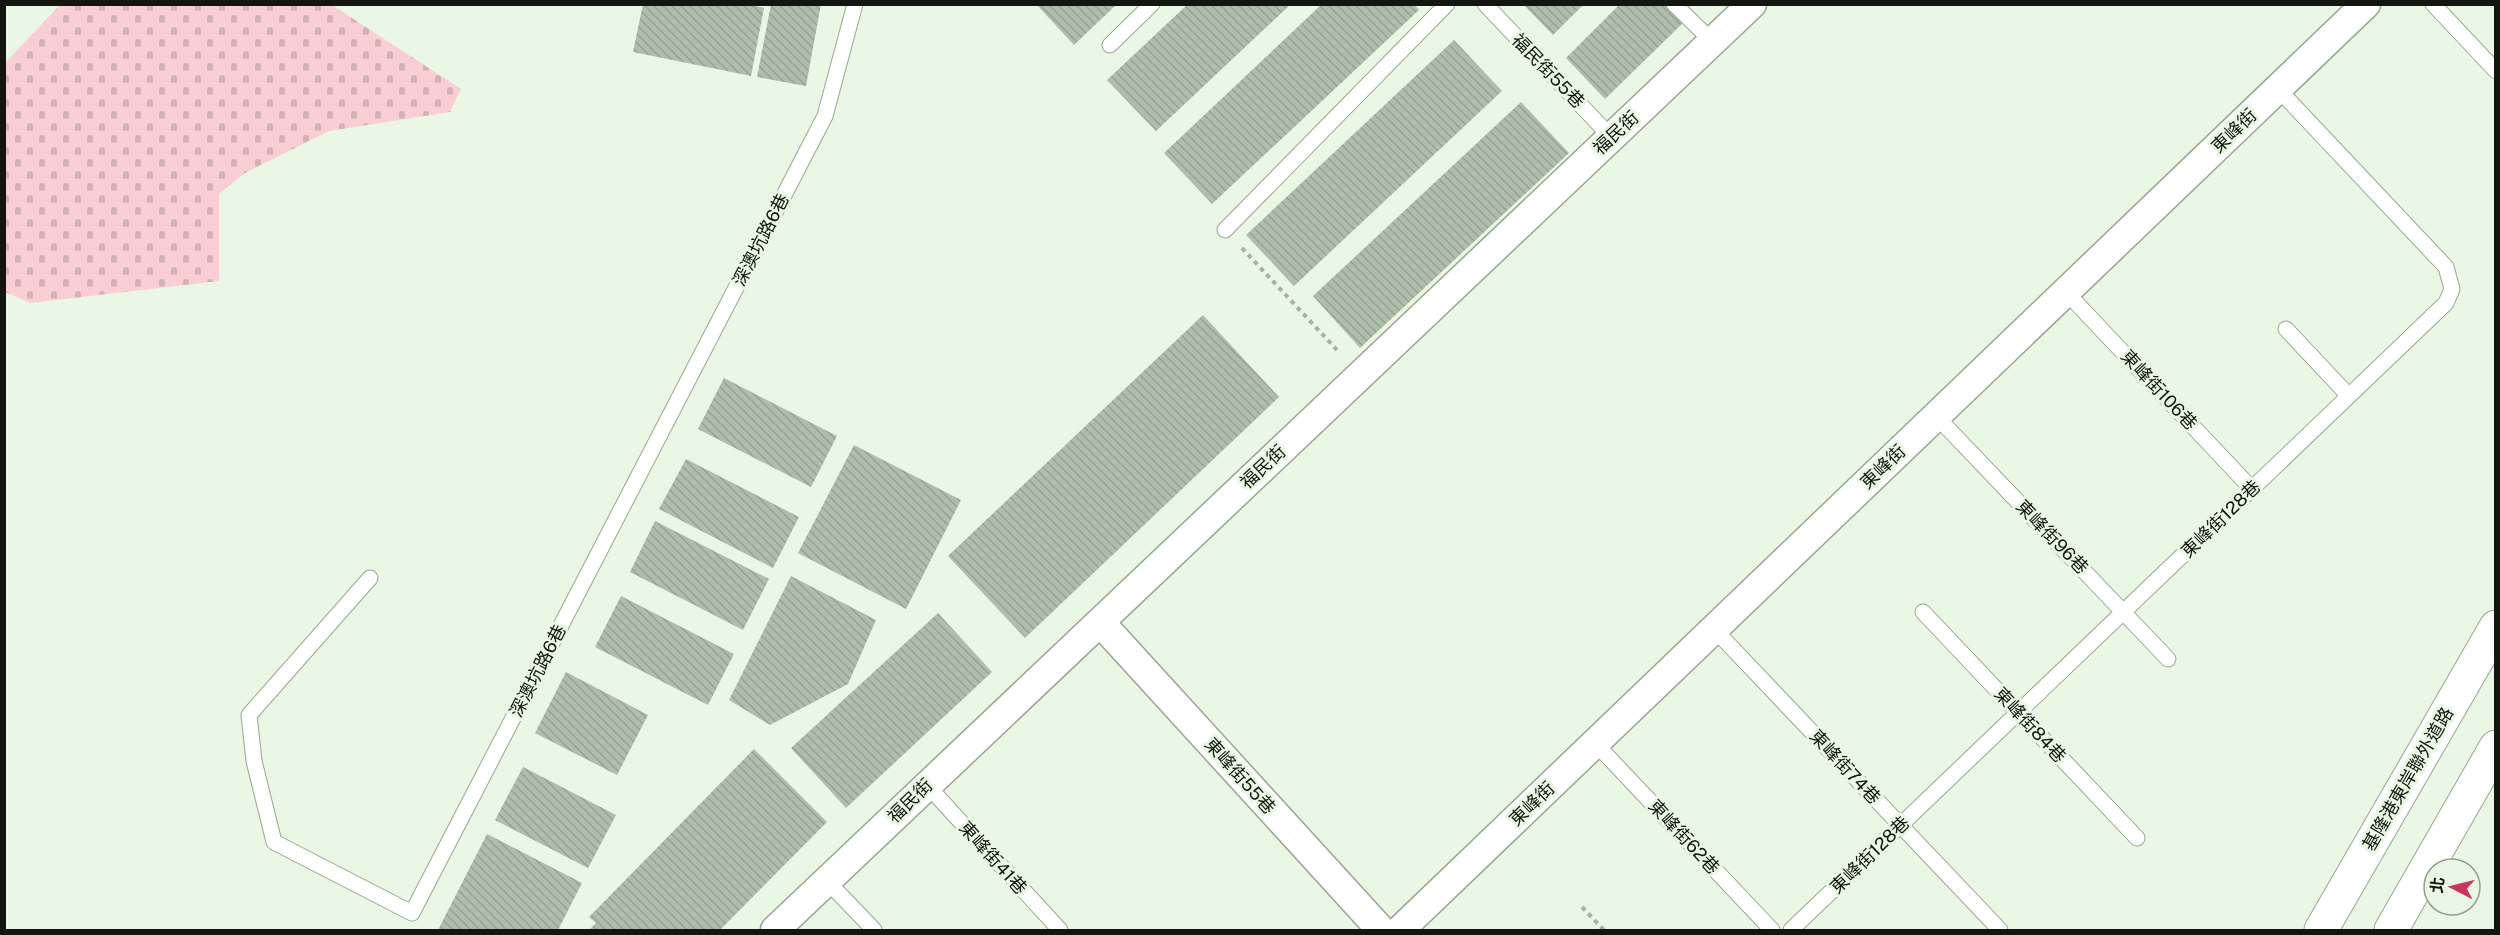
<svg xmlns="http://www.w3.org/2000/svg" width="2500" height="935" font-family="'Public Sans','Noto Sans TC',sans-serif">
  <defs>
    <pattern id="cemetery-stones" width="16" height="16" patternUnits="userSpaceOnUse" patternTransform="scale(1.5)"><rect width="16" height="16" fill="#f9cfd5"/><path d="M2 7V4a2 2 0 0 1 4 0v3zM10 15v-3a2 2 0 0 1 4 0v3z" fill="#d4b1b6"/></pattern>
    <pattern id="building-back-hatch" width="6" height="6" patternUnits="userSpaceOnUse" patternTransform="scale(1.5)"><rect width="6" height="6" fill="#b1bdab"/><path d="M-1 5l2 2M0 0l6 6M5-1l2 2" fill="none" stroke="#97a292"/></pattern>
  </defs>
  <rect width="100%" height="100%" fill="#eaf7e4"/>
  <path fill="url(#cemetery-stones)" d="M60,5H332L461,89L450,112L329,131L245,173L219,194V281L30,303L5,292V63Z"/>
  <path fill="url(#building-back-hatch)" d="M643,4H749L764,8L751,76L633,52Z
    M771,4H821L806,86L757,77Z
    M1036,4H1117L1074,45Z
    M1188,4H1291L1156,131L1107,80Z
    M1322,4H1414L1419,10L1212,204L1164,153Z
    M1523,4H1584L1553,35Z
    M1620,4H1667L1684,22L1605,99L1566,58Z
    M1454,40L1502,91L1294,286L1246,235Z
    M1521,102L1569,153L1360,348L1313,296Z
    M1203,315L1279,397L1025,638L948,556Z
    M724,378L837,436L811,487L698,429Z
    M854,445L961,500L906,609L798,553Z
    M686,459L799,517L773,568L659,509Z
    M655,521L769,579L743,630L630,572Z
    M791,576L876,620L848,684L770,725L729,700Z
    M621,596L734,654L708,705L595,647Z
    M938,613L992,672L846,808L791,748Z
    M566,672L648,715L617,775L535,733Z
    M754,749L827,822L720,930H589L596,923L589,917Z
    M523,767L616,815L588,868L495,820Z
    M487,834L582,883L558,930H438Z"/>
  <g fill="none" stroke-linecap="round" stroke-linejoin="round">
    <g stroke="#9aa594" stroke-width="17">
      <path id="lane" d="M1485,4L1611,137
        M1674,4L1713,42
        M2433,4L2496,71
        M1110,45L1152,4
        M1225,230L1447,4
        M2066,292L2252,489
        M2286,329L2349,396
        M1936,416L2168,659
        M370,578L249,715L254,761L274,842L412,913L825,116L855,4
        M1923,612L2137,838
        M1714,629L2000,930
        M1595,743L1772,930
        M927,785L1060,930
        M828,882L874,930
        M1791,930L2446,303L2452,289L2446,267L2278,89"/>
    </g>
    <g stroke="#9aa594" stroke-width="31">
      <path id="street" d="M1100,622L1381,930
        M775,930L1752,4
        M1400,930L2366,4"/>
    </g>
    <g stroke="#9aa594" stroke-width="35">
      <path id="highway" d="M2321,930L2496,627
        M2391,930L2496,747"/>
    </g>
    <path stroke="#a7b1a2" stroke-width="4" stroke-dasharray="4.5 4.5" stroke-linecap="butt" d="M1242,248L1337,350
      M1582,907L1604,930"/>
    <use href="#lane" stroke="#fff" stroke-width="15"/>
    <use href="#street" stroke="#fff" stroke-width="28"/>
    <use href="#highway" stroke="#fff" stroke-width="33"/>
  </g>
  <g text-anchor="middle" stroke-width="6" stroke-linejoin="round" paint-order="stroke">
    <g font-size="18" fill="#12160f" stroke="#eaf7e4">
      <text transform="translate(1548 71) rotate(46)" y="6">福民街55巷</text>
      <text transform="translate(2234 131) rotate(-44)" y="6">東峰街</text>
      <text transform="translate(1616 133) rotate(-43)" y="6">福民街</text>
      <text transform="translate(761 240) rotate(-63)" y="6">深澳坑路6巷</text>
      <text transform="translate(2159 390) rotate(47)" y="6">東峰街106巷</text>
      <text transform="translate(1263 467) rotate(-43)" y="6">福民街</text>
      <text transform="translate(1883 467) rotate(-44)" y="6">東峰街</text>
      <text transform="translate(2221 519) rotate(-44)" y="6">東峰街128巷</text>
      <text transform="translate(2052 537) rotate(46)" y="6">東峰街96巷</text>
      <text transform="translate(538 671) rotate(-63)" y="6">深澳坑路6巷</text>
      <text transform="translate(2030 725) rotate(47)" y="6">東峰街84巷</text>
      <text transform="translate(1845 767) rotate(47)" y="6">東峰街74巷</text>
      <text transform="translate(1240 776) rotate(48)" y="6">東峰街55巷</text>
      <text transform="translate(2408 779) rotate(-60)" y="6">基隆港東岸聯外道路</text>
      <text transform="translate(910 801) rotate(-44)" y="6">福民街</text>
      <text transform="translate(1532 804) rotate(-44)" y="6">東峰街</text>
      <text transform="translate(1684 837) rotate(47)" y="6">東峰街62巷</text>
      <text transform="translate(1870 855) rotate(-44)" y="6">東峰街128巷</text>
      <text transform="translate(993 858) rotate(48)" y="6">東峰街41巷</text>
    </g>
  </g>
  <rect width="2500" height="935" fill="none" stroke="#12160f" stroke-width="12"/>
  <g transform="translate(2452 887) rotate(277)"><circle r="28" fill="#eaf7e4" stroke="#949d8f" stroke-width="1.5"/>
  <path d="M0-4.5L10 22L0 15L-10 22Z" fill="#c73861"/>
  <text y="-9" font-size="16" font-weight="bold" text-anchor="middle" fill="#12160f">北</text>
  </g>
</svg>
